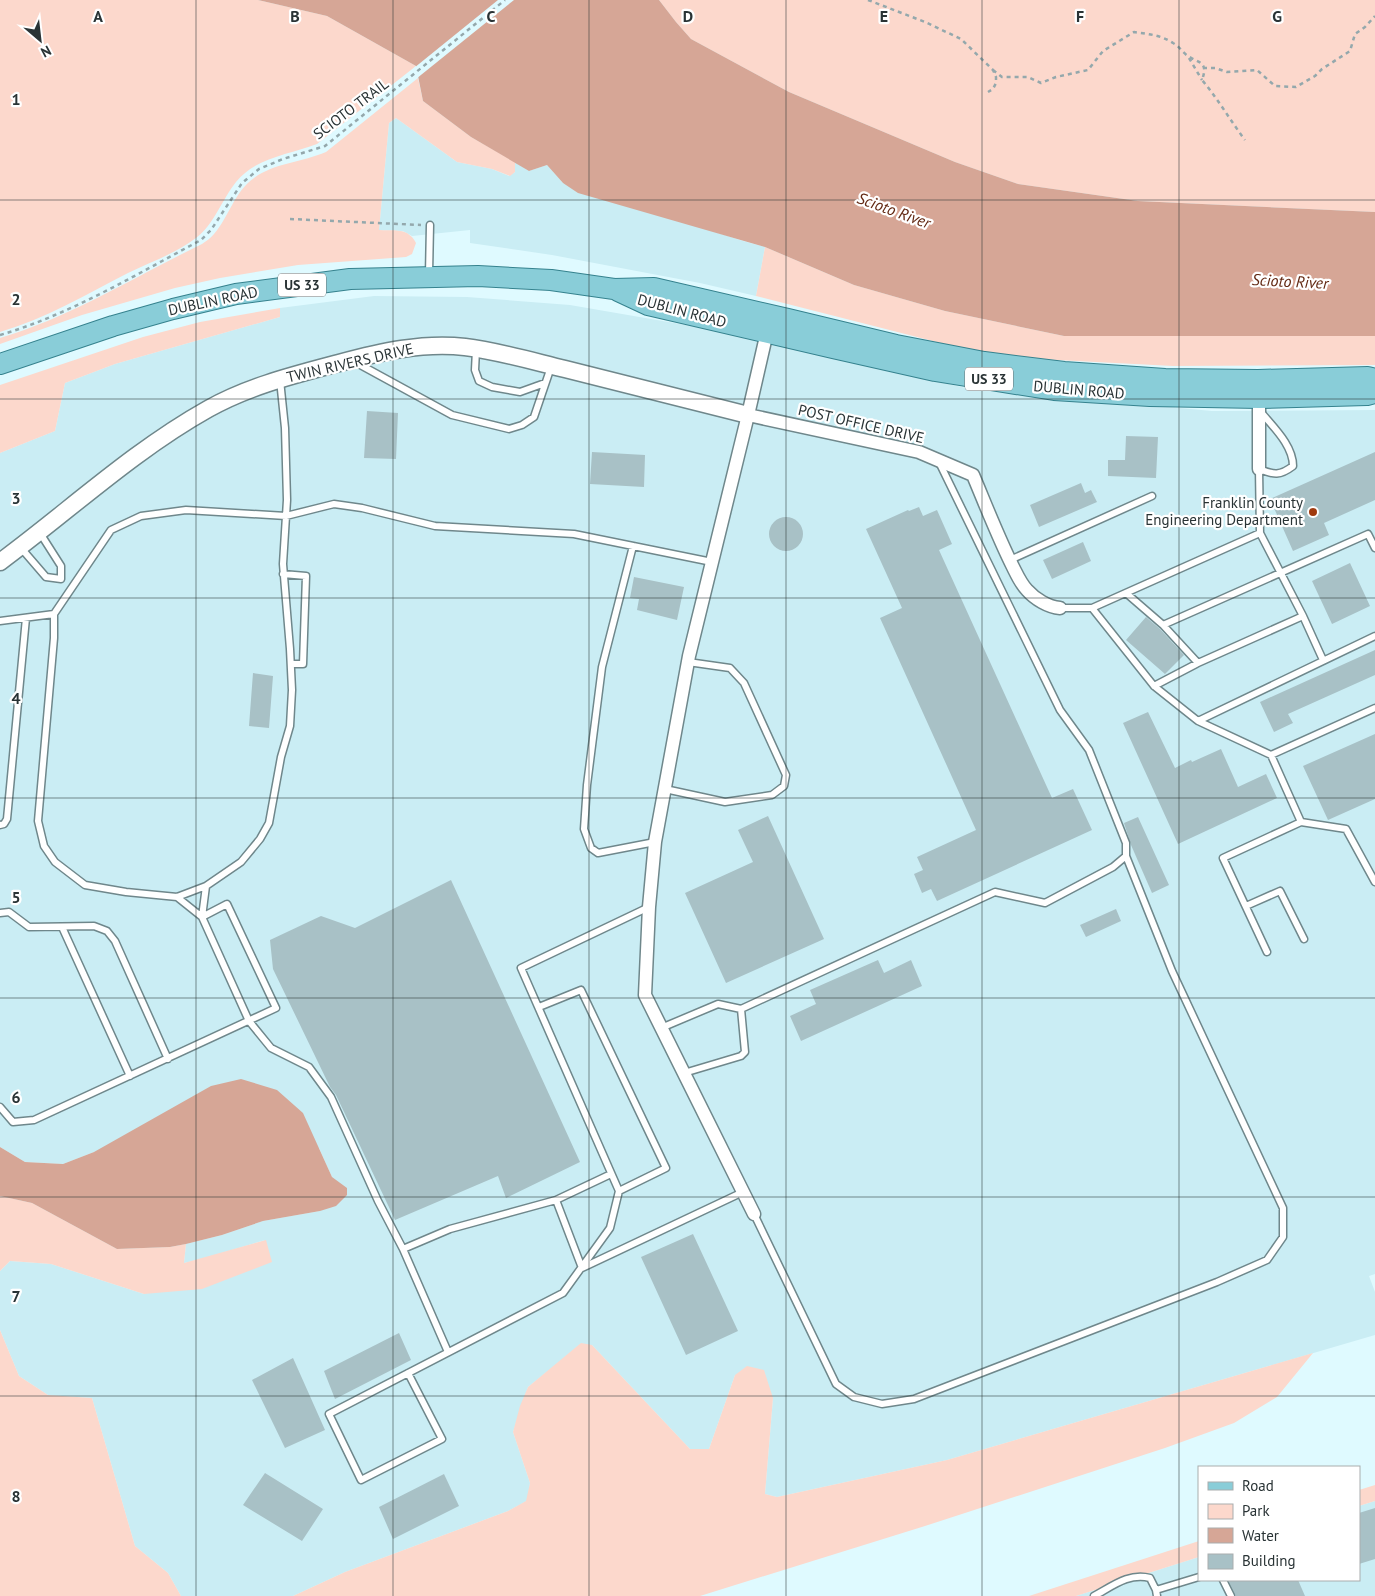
<svg xmlns="http://www.w3.org/2000/svg" width="1375" height="1596" font-family="'PT Sans',sans-serif">
  <rect width="100%" height="100%" fill="#dffaff"/>
  <path fill="#caedf4" d="M396,118L457,162L492,169L509,176L515,172V162L529,171L547,165L563,183L743,241L765,247L756,296L700,283L552,255L470,243V230L412,236L403,231L379,230L389,123Z
    M374,296L467,297L570,305L709,329L966,388L1212,411L1375,410V1274L1369,1276L1375,1292V1335L947,1460L777,1497L765,1494L773,1398L735,1375L709,1449H690L592,1345L553,1367L528,1387L513,1432L530,1483L527,1501L508,1511L345,1572L293,1596H181L168,1573L135,1546L92,1398L48,1395L19,1376L0,1330V1271L10,1261L51,1264L144,1294L265,1240L205,1258L184,1263L186,1244L222,1235L263,1221L320,1211L332,1177L319,1148L94,1152L63,1164L25,1162L0,1147V453L55,431L65,383L115,364L280,317V308Z
    M1375,1501V1596H1076L1199,1557V1580H1359V1506Z"/>
  <path fill="#fcd8cc" d="M0,0H258L327,16L416,66L317,144C289,155 256,157 236,182C223,198 213,226 196,238C176,253 151,262 128,273C87,294 45,319 0,332Z
    M659,0H1375V212L1138,201L1018,184L955,162L789,92L691,39L676,22Z
    M418,78L423,101L471,137L515,162V172L510,176L492,169L457,162L396,118L389,123L379,230C394,231 408,227 416,243L412,254L406,257L298,265L220,278L175,288L82,315L0,344V338C71,317 136,276 202,244C206,241 211,238 214,234C229,217 234,192 254,178C274,163 303,162 326,152Z
    M765,247L854,285L945,311L1064,336L1366,335L1375,336V365L1173,366L1038,359L968,350L756,296Z
    M280,308V317L115,364L65,383L55,431L0,453V385L143,337L200,322Z
    M0,1196L32,1203L117,1249L170,1247L186,1244L184,1263L266,1240L272,1262L202,1289L144,1294L51,1264L10,1261L0,1271Z
    M0,1330L19,1376L48,1395L92,1398L135,1546L168,1573L181,1596H0Z
    M581,1343L592,1345L690,1449H709L735,1375L747,1366L764,1370L773,1398L765,1494L777,1497L947,1460L1313,1353L1277,1397L1234,1423L1165,1448L925,1526L700,1596H293L345,1572L508,1511L526,1501L530,1483L513,1432L520,1406L528,1387Z
    M1375,1485V1501L1359,1506V1490Z
    M1199,1541V1557L1076,1596H1029Z"/>
  <path fill="#d6a696" d="M258,0H659L676,22L691,39L789,92L955,162L1018,184L1138,201L1375,212V336H1064L945,311L854,285L765,247L578,193L563,183L547,165L529,171L471,137L423,101L416,66L327,16Z
    M241,1079L277,1090L303,1113L332,1177L347,1188V1195L336,1206L320,1211L263,1221L222,1235L186,1244L170,1247L117,1249L32,1203L0,1196V1147L25,1162L63,1164L94,1152L211,1086Z"/>
  <path fill="#dffaff" d="M498,0H514L416,79L414,68Z"/>
  <path fill="#a8c1c6" d="M367,411L398,413L396,459L364,458Z
    M1126,436L1158,437L1156,478L1108,476V460H1125Z
    M592,452L645,455L644,487L590,484Z
    M1375,452V500L1324,523L1329,535L1293,551L1270,499Z
    M1081,483L1085,493L1091,490L1097,502L1039,527L1030,505Z
    M919,507L923,516L937,510L952,544L939,550L1052,798L1073,789L1092,830L937,901L931,889L922,893L914,874L923,870L917,857L976,830L880,618L902,608L866,529L908,510L909,511Z
    M769 534a17 17 0 1 1 34 0a17 17 0 1 1-34 0Z
    M1083,542L1091,561L1052,579L1043,560Z
    M1350,563L1370,606L1332,624L1312,581Z
    M634,577L684,587L677,620L637,610L639,599L630,598Z
    M1146,617L1160,629L1184,655L1165,674L1126,640Z
    M1375,650V675L1288,714L1293,723L1274,732L1260,702Z
    M253,673L273,676L269,728L249,726Z
    M1148,712L1175,768L1191,760L1192,762L1221,749L1238,787L1266,774L1277,798L1178,844L1123,723Z
    M1375,734V799L1328,820L1303,766Z
    M768,816L824,939L726,983L685,893L753,862L738,830Z
    M1138,817L1169,885L1152,893L1131,845L1124,823Z
    M451,880L580,1162L506,1198L498,1176L395,1220L336,1095L330,1087L273,969L270,940L321,916L355,928Z
    M1116,909L1121,921L1086,937L1080,925Z
    M878,960L884,973L911,960L922,986L801,1041L790,1016L816,1004L810,990Z
    M693,1234L738,1331L686,1355L641,1257Z
    M399,1333L411,1360L335,1399L324,1371Z
    M293,1358L325,1430L285,1448L252,1380Z
    M265,1473L323,1509L302,1541L243,1505Z
    M444,1474L459,1506L393,1539L379,1507Z
    M1375,1508V1559L1359,1564V1513Z
    M1228,1580H1298L1305,1596H1236Z"/>
  <g fill="none" stroke-linecap="round" stroke-linejoin="round">
    <g stroke="#6f878b" stroke-width="9">
      <path id="service" d="M429,274L430,225
        M476,350L475,370L479,381L492,387L520,392L545,383
        M355,362L452,415L509,429L522,425L534,417L551,367
        M1260,411C1273,427 1293,445 1293,466C1280,476 1274,475 1259,469L1260,533L1303,616L1323,660
        M633,546L602,667L587,785L584,829L591,848L598,853L655,842
        M21,548L46,577L61,579V566L40,533
        M1010,560L1152,496
        M283,574L306,576L303,664H291
        M1126,593L1163,625L1368,534L1375,548
        M1060,608H1092L1260,533
        M1092,608L1154,686L1198,721L1375,636
        M54,614V638L38,821L44,846L55,862L85,885L126,892L177,897L206,886L241,862L260,839L269,823L281,757L290,726L292,690L290,649L283,564L287,500L285,428L280,380
        M0,621L54,614L111,530L141,516L186,510L286,516L334,504L362,508L435,526L574,534L712,562
        M1163,625L1198,663
        M1154,686L1198,663L1303,616
        M1198,721L1271,755L1375,708
        M1271,755L1301,822L1346,829L1375,882
        M665,789L725,802L772,795L784,786L786,775L744,683L730,668L688,662
        M0,825L4,824L7,819L26,618
        M177,897L202,917L206,886
        M1246,906L1280,891L1304,939
        M0,913L9,912L29,927L94,926L107,931L115,941L168,1059
        M62,927L130,1076
        M1267,952L1223,858L1301,822
        M539,1007L581,990L666,1168L619,1191L521,968L649,907
        M661,1028L718,1004L741,1009L995,892L1045,903L1113,867L1126,856V843L1089,750L1060,710L939,462
        M684,1073L741,1056L745,1052L741,1009
        M0,1107L13,1122L34,1120L276,1008L227,904L202,917L249,1021L271,1048L309,1067L331,1097L378,1201L403,1249L450,1229L556,1200
        M611,1174L556,1200L582,1268L743,1192
        M754,1214L836,1384L854,1397L882,1404L914,1399L1217,1282L1267,1260L1283,1237V1208L1172,971L1126,856
        M403,1249L448,1352
        M408,1373L442,1439L361,1480L329,1414L563,1293L610,1228L619,1191
        M1223,1580L1231,1596
        M1094,1596C1111,1587 1129,1572 1150,1578L1156,1590
        M1157,1596L1156,1590L1199,1577"/>
    </g>
    <g stroke="#6f878b" stroke-width="15">
      <path id="minor" d="M767,332L748,415L919,452L973,475C986,506 998,537 1013,567C1017,575 1021,584 1027,590C1035,599 1048,607 1060,608
        M748,415L689,656L655,842L649,907L645,995L754,1214
        M1259,469V398"/>
    </g>
    <g stroke="#6f878b" stroke-width="19">
      <path id="tertiary" d="M0,562C69,511 133,451 208,409C249,386 294,375 339,363C380,352 423,342 465,347C498,351 532,361 565,369C626,384 687,400 748,415"/>
    </g>
    <g stroke="#35828e" stroke-width="22">
      <path id="primary" d="M618,291L648,305L833,348L935,371L1054,390L1150,396L1259,398L1367,395L1375,393
        M0,364L113,326L173,309L236,294L350,279L478,276L551,280L614,289L654,288L788,319L896,345L984,362L1064,372L1165,379L1258,380L1368,377L1375,379"/>
    </g>
    <path stroke="#94a8ac" stroke-width="2.5" stroke-dasharray="4 4" stroke-linecap="butt" d="M868,0L925,22L961,39L993,70L996,77V83L993,89L988,92
      M1189,58L1202,80
      M1203,68H1215L1227,72L1257,70L1275,86L1296,87L1315,76L1322,69L1350,51L1355,34L1365,27L1375,16
      M993,70L1002,77H1028L1041,83L1056,77L1088,70L1103,51L1134,32C1148,34 1161,35 1173,43C1179,46 1183,53 1188,56C1198,63 1209,61 1202,80C1218,99 1230,120 1245,140
      M290,219L421,225
      M0,335C69,315 137,274 201,240L211,230L242,183L259,169L283,159L325,146L505,0"/>
    <use href="#service" stroke="#fff" stroke-width="6"/>
    <use href="#minor" stroke="#fff" stroke-width="12"/>
    <use href="#tertiary" stroke="#fff" stroke-width="16"/>
    <use href="#primary" stroke="#89cdd8" stroke-width="20"/>
  </g>
  <path fill="none" stroke="#293335" stroke-width="1" stroke-opacity="0.55" d="M196,0V1596M393,0V1596M589,0V1596M786,0V1596M982,0V1596M1179,0V1596M0,200H1375M0,399H1375M0,598H1375M0,798H1375M0,998H1375M0,1197H1375M0,1396H1375"/>
  <circle fill="#9f3a0e" stroke="#fff" stroke-width="2" cx="1313" cy="512" r="5"/>
  <g text-anchor="middle" stroke-width="4.5" stroke-linejoin="round" paint-order="stroke">
    <g fill="#fff" stroke="#697072" stroke-width="1">
      <rect x="278" y="273.5" width="48" height="23" rx="4"/>
      <rect x="965" y="367.5" width="48" height="23" rx="4"/>
    </g>
    <g font-size="14" font-weight="bold" fill="#293335">
      <text x="302" y="290">US 33</text>
      <text x="989" y="384">US 33</text>
    </g>
    <g font-size="15" fill="#293335" stroke="#fff">
      <text transform="translate(351 109) rotate(-37)" y="5">SCIOTO TRAIL</text>
      <text transform="translate(213 301) rotate(-12)" y="5">DUBLIN ROAD</text>
      <text transform="translate(682 311) rotate(15)" y="5">DUBLIN ROAD</text>
      <text transform="translate(350 363) rotate(-13)" y="5">TWIN RIVERS DRIVE</text>
      <text transform="translate(1079 390) rotate(5)" y="5">DUBLIN ROAD</text>
      <text transform="translate(861 424) rotate(13)" y="5">POST OFFICE DRIVE</text>
    </g>
    <g font-size="15" fill="#293335" stroke="#fff" text-anchor="end">
      <text x="1303" y="508">Franklin County<tspan x="1303" dy="17">Engineering Department</tspan></text>
    </g>
    <g font-size="16" font-style="italic" fill="#622812" stroke="#fff">
      <text transform="translate(894 210) rotate(20)" y="6">Scioto River</text>
      <text transform="translate(1290 281) rotate(3)" y="6">Scioto River</text>
    </g>
  </g>
  <g font-size="16" text-anchor="middle" font-weight="bold" fill="#293335" stroke="#fff" stroke-width="4.5" stroke-linejoin="round" paint-order="stroke">
    <text x="98" y="22">A</text>
    <text x="295" y="22">B</text>
    <text x="491" y="22">C</text>
    <text x="688" y="22">D</text>
    <text x="884" y="22">E</text>
    <text x="1080" y="22">F</text>
    <text x="1277" y="22">G</text>
    <text x="16" y="105">1</text>
    <text x="16" y="305">2</text>
    <text x="16" y="504">3</text>
    <text x="16" y="704">4</text>
    <text x="16" y="903">5</text>
    <text x="16" y="1103">6</text>
    <text x="16" y="1302">7</text>
    <text x="16" y="1502">8</text>
  </g>
  <rect x="1198" y="1466" width="162" height="115" fill="#ffffff" stroke="#a9adae"/>
  <rect x="1208" y="1482" width="25" height="8" fill="#89cdd8" stroke="#a9adae"/>
  <text x="1242" y="1491" font-size="15" fill="#293335">Road</text>
  <rect x="1208" y="1504" width="25" height="15" fill="#fcd8cc" stroke="#a9adae"/>
  <text x="1242" y="1516" font-size="15" fill="#293335">Park</text>
  <rect x="1208" y="1528" width="25" height="15" fill="#d6a696" stroke="#a9adae"/>
  <text x="1242" y="1541" font-size="15" fill="#293335">Water</text>
  <rect x="1208" y="1554" width="25" height="15" fill="#a8c1c6" stroke="#a9adae"/>
  <text x="1242" y="1566" font-size="15" fill="#293335">Building</text>
  <g transform="translate(40 40) rotate(152)" stroke="#ffffff" stroke-width="4" paint-order="stroke">
  <path d="M0-4L9 19L0 12L-9 19Z" fill="#293335"/>
  <text y="-8" font-size="14" font-weight="bold" text-anchor="middle" fill="#293335">N</text>
  </g>
</svg>
